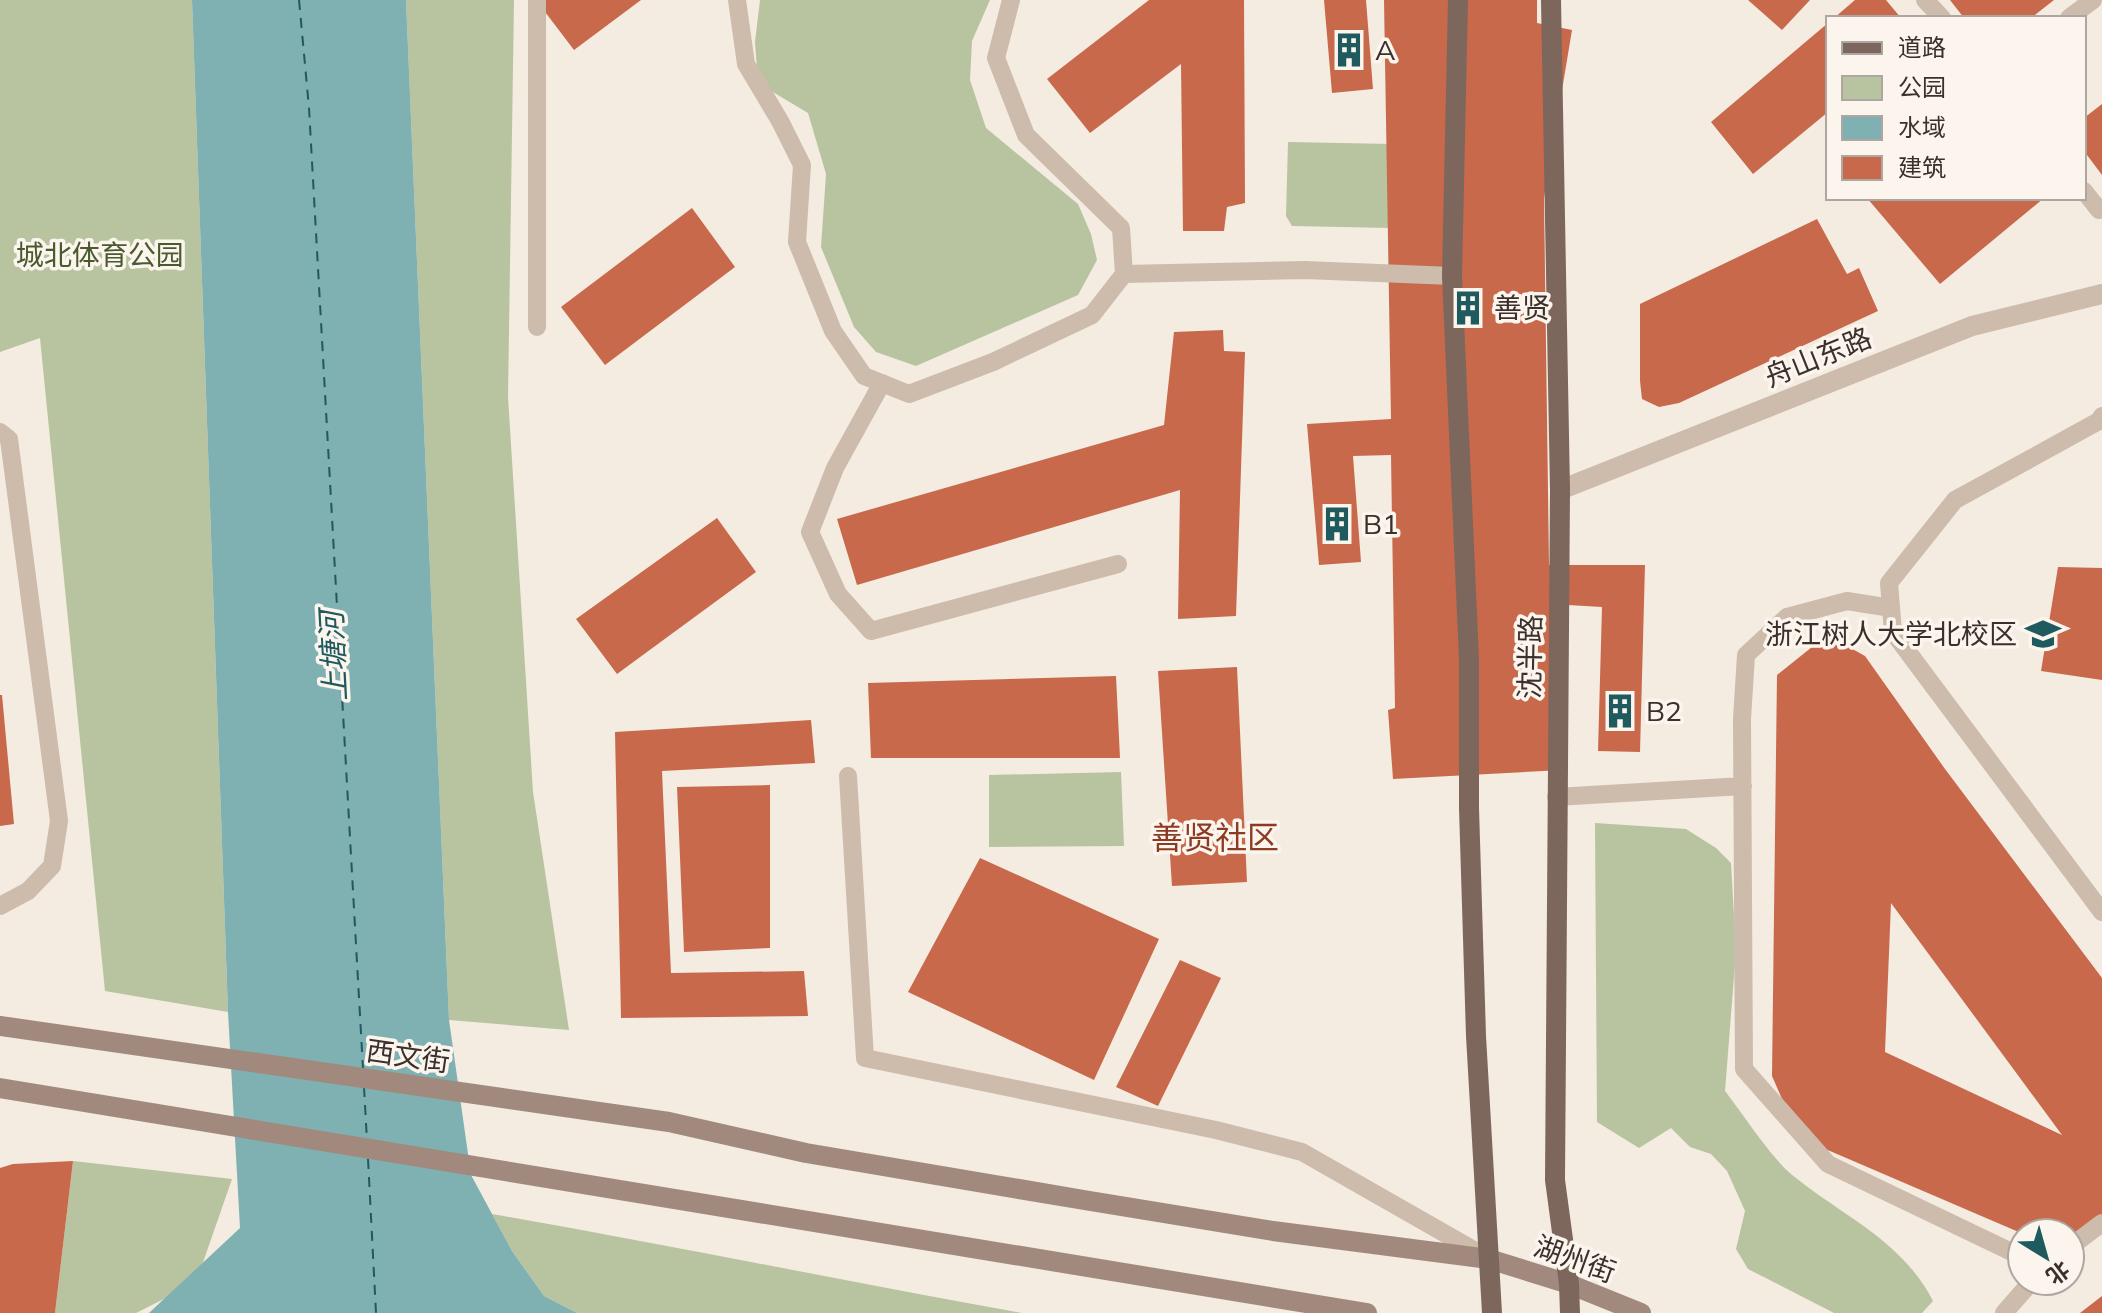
<svg xmlns="http://www.w3.org/2000/svg" width="2102" height="1313" font-family="Mulish,'Noto Sans SC',sans-serif">
  <rect width="100%" height="100%" fill="#f4ebe1"/>
  <path fill="#b8c4a0" d="M0,0H192L228,1012L105,991L40,338L0,352Z
    M406,0H514L508,397L533,792L569,1030L449,1020Z
    M760,0H990L972,41L970,80L986,128L1078,204L1091,234L1097,260L1078,295L916,366L876,352L854,327L821,247L826,174L808,113L758,83L755,42Z
    M1288,142L1393,144L1391,228L1292,226L1286,216Z
    M1121,772L1124,846L989,847V775Z
    M1595,823L1686,829L1716,848L1731,863L1736,951L1725,1091C1743,1114 1770,1156 1791,1174C1842,1216 1902,1240 1933,1301L1922,1313H1834L1748,1269L1736,1249L1745,1211L1727,1171L1711,1154L1690,1147L1671,1128L1639,1148L1597,1122Z
    M73,1161L232,1179L200,1271L172,1295L136,1313H55Z
    M492,1214C669,1245 845,1281 1022,1313H577L544,1296L512,1251Z"/>
  <path fill="#7fb0b2" d="M192,0H406L449,1020L471,1175L512,1251L544,1296L577,1313H149L240,1228L228,1012Z"/>
  <g fill="none" stroke-linecap="round" stroke-linejoin="round">
    <path stroke="#1f5a5e" stroke-width="2" stroke-dasharray="10 8" stroke-linecap="butt" d="M299,0L309,108L363,1069
      M364,1087L367,1141
      M368,1159L376,1313"/>
  </g>
  <path fill="#c8694b" fill-rule="evenodd" d="M536,0H641L574,50Z
    M1149,0H1244L1245,203L1227,207L1224,231H1183L1181,64L1090,133L1047,79Z
    M1324,0H1366L1373,89L1332,93Z
    M1384,0H1537V23L1572,30L1544,198L1549,565H1645L1640,752L1598,751L1602,607L1551,604L1562,770L1393,779L1388,710L1395,708L1391,455L1353,456L1361,562L1319,565L1307,424L1391,419Z
    M1748,0H1810L1782,30Z
    M1855,0H1886L1901,18H1834Z
    M1950,0H2054L2031,18H1964Z
    M1828,23V112L1753,174L1711,122Z
    M2102,104V175L2084,151V118Z
    M1867,198H2044L1940,284Z
    M692,208L735,267L605,365L561,307Z
    M1817,219L1847,274L1859,268L1878,311L1679,403L1659,407L1642,399L1640,381V304Z
    M1223,330L1224,351L1245,352L1236,616L1178,619L1180,490L857,585L837,519L1164,425L1174,332Z
    M717,518L756,572L617,674L576,619Z
    M2058,567L2102,568V680L2041,671Z
    M1838,641L1865,656L1945,769L2102,978V1216L2070,1240V1233H2021L1816,1145L1789,1115L1772,1076L1777,675L1812,647ZM1891,903L2062,1135L1885,1052Z
    M1237,667L1247,882L1172,886L1158,671Z
    M1116,676L1120,758H871L868,683Z
    M0,695H2L14,824L0,826Z
    M811,720L815,763L662,771L671,973L804,971L808,1016L621,1018L615,732Z
    M770,785V948L684,952L677,787Z
    M980,858L1159,939L1094,1080L908,992Z
    M1180,960L1221,978L1158,1106L1116,1087Z
    M73,1161L55,1313H0V1168L13,1164Z
    M2102,1296V1313H2080Z"/>
  <g fill="none" stroke-linecap="round" stroke-linejoin="round">
    <path stroke="#cdbbac" stroke-width="18" d="M537,0V327
      M737,0L746,64L780,121L802,165L797,242L833,331L864,376L909,394L993,362L1092,315L1124,274L1121,228L1026,135L996,58L1011,0
      M1925,0L1942,18
      M2069,18L2093,0
      M2084,191L2099,210
      M1124,274L1305,270L1452,276
      M882,383L835,468L810,532L838,594L871,631L1118,564
      M2102,416L2099,421L1955,500L1889,583L1893,632L2102,912
      M0,432L9,439L59,821L52,866L28,891L0,906
      M1891,608L1847,601L1787,617L1746,655L1742,719L1744,1069L1828,1164L2022,1257
      M848,776L865,1058L1216,1130L1302,1152L1486,1257
      M1556,797L1743,786
      M2070,1247L2102,1223
      M2004,1313L2032,1281"/>
    <path stroke="#cdbbac" stroke-width="20" d="M1560,490L1972,326L2102,294"/>
    <path stroke="#a18a7d" stroke-width="20" d="M0,1026L669,1122L806,1153L1084,1200L1273,1231L1489,1259L1569,1284L1641,1313
      M0,1088L1367,1313"/>
    <path stroke="#7d675c" stroke-width="20" d="M1458,0L1452,276L1469,659V808L1476,1036L1492,1313
      M1551,0L1560,490L1555,1180L1569,1284L1570,1313"/>
  </g>
  <defs>
    <g id="building-bare" transform="scale(2.76)"><path d="M-4-6H4V6H1V3H-1V6H-4ZM-2.5-4.3h1.7v1.8h-1.7ZM.8-4.3h1.7v1.8H.8ZM-2.5-1h1.7V.8h-1.7ZM.8-1h1.7V.8H.8Z" fill="#1f5a5e" stroke="#fbf5ee" stroke-width="2.5" paint-order="stroke"/></g>
    <g id="university-bare" transform="scale(2.76)"><path d="M0-5L7-2L0 1L-7-2ZM-4 1L0 2.5L4 1V4Q0 6-4 4Z" fill="#1f5a5e" stroke="#fbf5ee" stroke-width="2.5" paint-order="stroke"/></g>
  </defs>
  <g fill-rule="evenodd">
    <use href="#building-bare" x="1349" y="50"/>
    <use href="#building-bare" x="1468" y="308"/>
    <use href="#building-bare" x="1337" y="524"/>
    <use href="#university-bare" x="2043" y="634"/>
    <use href="#building-bare" x="1620" y="711"/>
  </g>
  <g text-anchor="middle" stroke-width="7" stroke-linejoin="round" paint-order="stroke">
    <g font-size="28" fill="#3b302b" stroke="#fbf5ee" text-anchor="start">
      <text x="1375" y="60">A</text>
      <text x="1494" y="318">善贤</text>
      <text x="1363" y="534">B1</text>
      <text x="2017" y="644" text-anchor="end">浙江树人大学北校区</text>
      <text x="1646" y="721">B2</text>
    </g>
    <g font-size="28" fill="#4a5a2e" stroke="#fbf5ee">
      <text x="100" y="265">城北体育公园</text>
    </g>
    <g font-size="28" fill="#3b302b" stroke="#fbf5ee">
      <text transform="translate(1818 357) rotate(-22)" y="10">舟山东路</text>
      <text transform="translate(1530 657) rotate(-89)" y="10">沈半路</text>
      <text transform="translate(408 1056) rotate(8)" y="10">西文街</text>
      <text transform="translate(1575 1259) rotate(20)" y="10">湖州街</text>
    </g>
    <g font-size="30" font-style="italic" fill="#1f5a5e" stroke="#fbf5ee">
      <text transform="translate(334 656) rotate(-93)" y="10">上塘河</text>
    </g>
    <g font-size="32" fill="#8c3b22" stroke="#fbf5ee">
      <text x="1215" y="849">善贤社区</text>
    </g>
  </g>
  <rect x="1826" y="16" width="260" height="184" fill="#fbf5ee" stroke="#aea6a0" stroke-width="2"/>
  <rect x="1842" y="42" width="40" height="12" fill="#7d675c" stroke="#aea6a0" stroke-width="2"/>
  <text x="1898" y="56" font-size="24" fill="#3b302b">道路</text>
  <rect x="1842" y="76" width="40" height="24" fill="#b8c4a0" stroke="#aea6a0" stroke-width="2"/>
  <text x="1898" y="96" font-size="24" fill="#3b302b">公园</text>
  <rect x="1842" y="116" width="40" height="24" fill="#7fb0b2" stroke="#aea6a0" stroke-width="2"/>
  <text x="1898" y="136" font-size="24" fill="#3b302b">水域</text>
  <rect x="1842" y="156" width="40" height="24" fill="#c8694b" stroke="#aea6a0" stroke-width="2"/>
  <text x="1898" y="176" font-size="24" fill="#3b302b">建筑</text>
  <g transform="translate(2046 1257) rotate(143)"><circle r="38" fill="#fbf5ee" stroke="#aea6a0" stroke-width="2"/>
  <path d="M0-6L14 30L0 20L-14 30Z" fill="#1f5a5e"/>
  <text y="-12" font-size="22" font-weight="bold" text-anchor="middle" fill="#3b302b">北</text>
  </g>
</svg>
